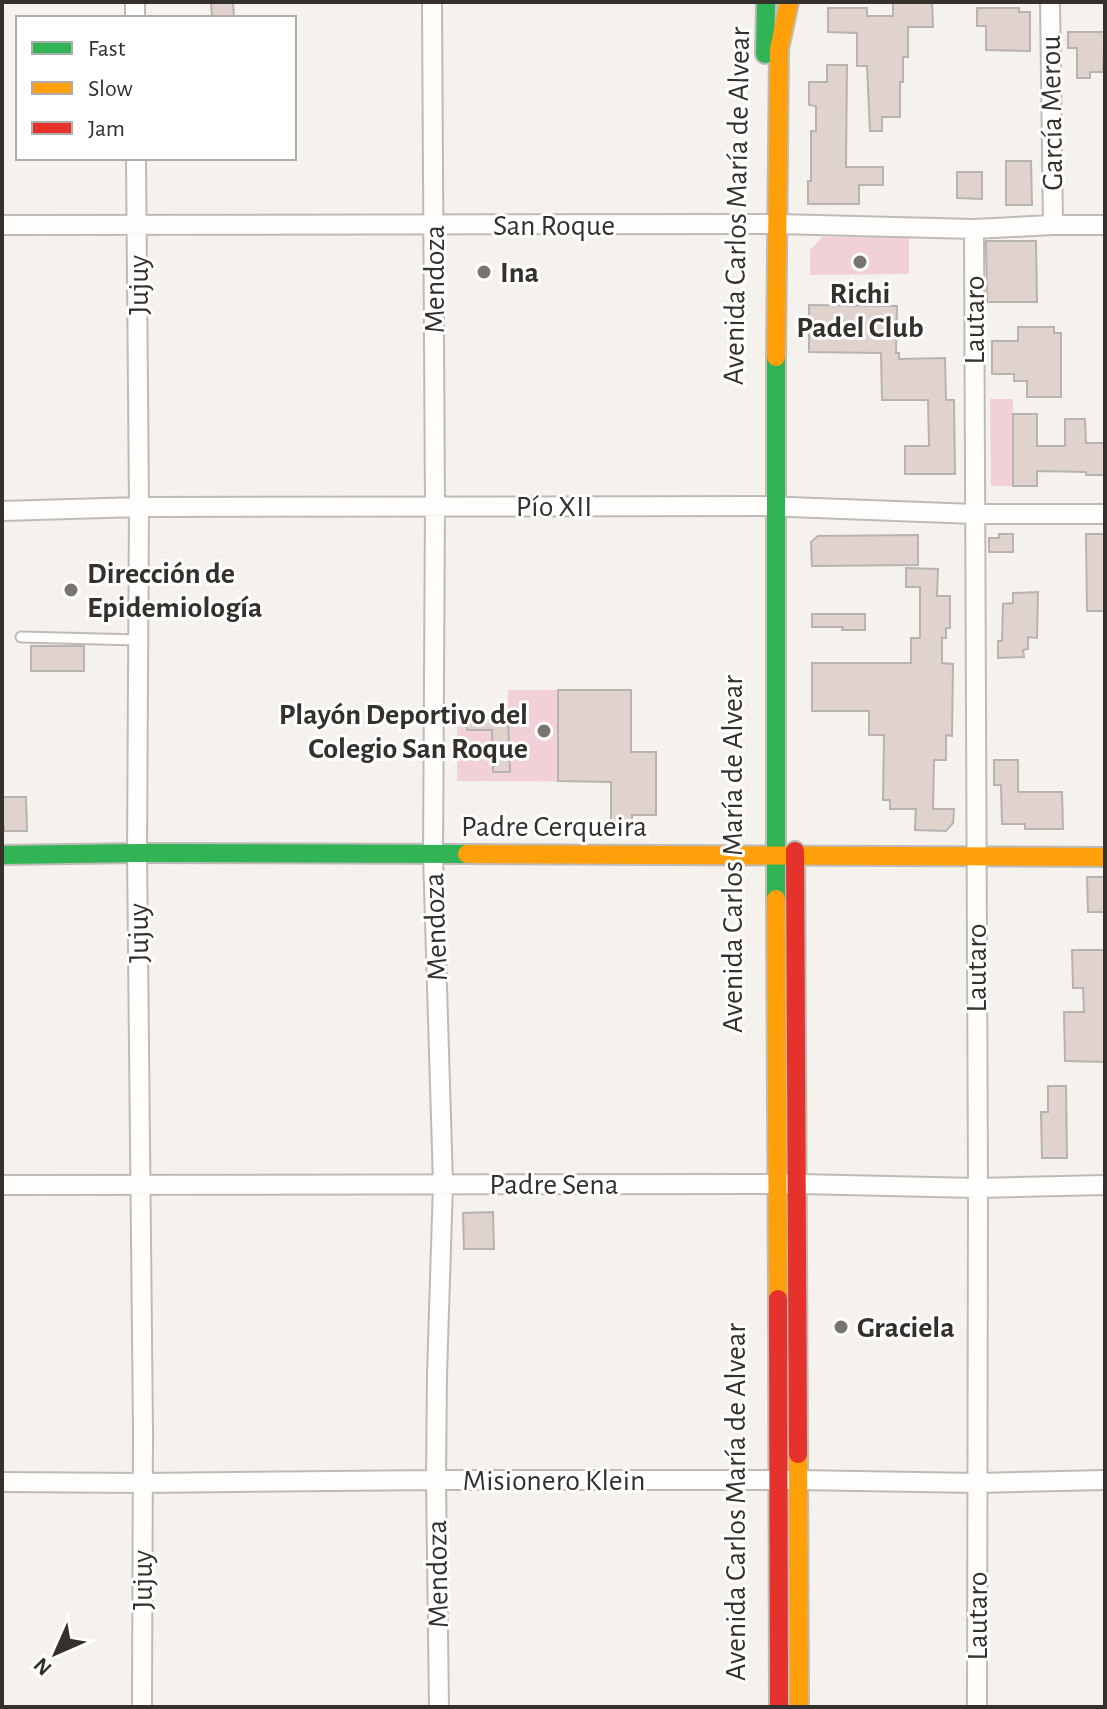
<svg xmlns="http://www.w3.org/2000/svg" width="1107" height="1709" font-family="'Alegreya Sans',sans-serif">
  <rect width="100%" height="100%" fill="#f5f1ec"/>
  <path fill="#f1d1d7" d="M822,237H909V274L810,275V250Z
    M990,399H1013V486H991Z
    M508,690H631L632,782L457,781V716L508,717Z"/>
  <path fill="#e0d3ce" stroke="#b7b3b1" stroke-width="2" d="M211,2H233L234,18H212Z
    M893,2H932L933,27H908V57H903V82H900V117H882V131H870L867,66H857V33L828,32V8H867V16H893Z
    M977,8H1019V12H1030V51L986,50V26H977Z
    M1068,32H1105L1103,72H1090V78H1077V48H1068Z
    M827,65H847L846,167H883V185H859V204H808V181H811V131H816V106L809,105V82H827Z
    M1006,161H1031L1032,205H1006Z
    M957,172H982V199L957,198Z
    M986,241H1036L1037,302H987Z
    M809,305L897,306L896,353H899V359L945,358L946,400H954L955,474H905V446H929L928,400H882L881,353L809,352Z
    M1018,327H1054V333H1061V397H1027V381H1014V374H992V341H1018Z
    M1013,414H1037V446H1065V419H1085L1086,443H1105V475H1086V472L1037,471V486H1013Z
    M999,534H1013V552H989V538H999Z
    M1086,534H1105V611H1087Z
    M918,535V565L812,566L811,542L818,536Z
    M906,568L938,569L937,596H950V628H946V638H942V663L953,664L952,736L946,735V760H934L933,809H954L953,823L946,831L915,830L916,809H890V800H883L884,735H869V711H812V663H911V638H920V587H906Z
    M1038,592L1037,638L1028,637V649L1023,650L1024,657L998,658V641H1002L1003,604L1013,603V593Z
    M812,614H865V630H842L843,627H812Z
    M31,646H84V671H31Z
    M558,690H631V752H656V815H632V822H611V782L558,781Z
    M467,716L508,717L510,772H493L492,730H467Z
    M994,760H1018V792H1062L1063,829H1025V824H1002L1001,785H994Z
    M2,797H26L27,831H4V827H2Z
    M1087,877H1105V912H1088Z
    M1072,950H1105V1062L1065,1061L1064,1012H1084L1083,988H1073Z
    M1048,1086H1066L1067,1158H1042L1041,1112H1048Z
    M493,1212L494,1249H464L463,1213Z"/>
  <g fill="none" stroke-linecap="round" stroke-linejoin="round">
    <g stroke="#bebbb7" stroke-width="13">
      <path id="lane" d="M21,637L138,640"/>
    </g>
    <g stroke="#bebbb7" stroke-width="22">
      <path id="street" d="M135,2V18
        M432,2L435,506L433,854L443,1184L437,1375L436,1480L439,1707
        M1050,2L1053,225
        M136,158L139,507L137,853L143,1431L142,1707
        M2,225L777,224L974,229L1053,225H1105
        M974,229L978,1188L977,1707
        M2,511L139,507L763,506L975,514H1105
        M2,1185L798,1184L978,1188L1105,1185
        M2,1482L142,1483L436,1480H798L978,1483L1105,1480"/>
    </g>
    <g stroke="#bebbb7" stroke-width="22">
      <path id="fast" d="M765,54L766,2
        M2,855L137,853L467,854
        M776,899V357"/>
    </g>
    <g stroke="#bebbb7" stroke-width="22">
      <path id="slow" d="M776,357L779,49L789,2
        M467,854L1105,857
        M776,899L778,1299
        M798,1454L799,1707"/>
    </g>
    <g stroke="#bebbb7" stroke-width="22">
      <path id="jam" d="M795,851L798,1454
        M778,1299L779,1707"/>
    </g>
    <use href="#lane" stroke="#fefdfc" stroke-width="9"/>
    <use href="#street" stroke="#fefdfc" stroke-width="18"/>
    <use href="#fast" stroke="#30b455" stroke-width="18"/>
    <use href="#slow" stroke="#ff9f0a" stroke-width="18"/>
    <use href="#jam" stroke="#e5322d" stroke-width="18"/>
  </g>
  <g fill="#787470" stroke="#fff" stroke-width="3">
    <circle cx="860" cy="262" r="8"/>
    <circle cx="484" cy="272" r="8"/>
    <circle cx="71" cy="590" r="8"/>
    <circle cx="544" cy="731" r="8"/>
    <circle cx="841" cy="1327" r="8"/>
  </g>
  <g text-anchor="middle" stroke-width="6" stroke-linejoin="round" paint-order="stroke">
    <g font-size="30" fill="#34312d" stroke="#fff">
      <text transform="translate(1051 113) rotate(-91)" y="10">García Merou</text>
      <text transform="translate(736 206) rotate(-89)" y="10">Avenida Carlos María de Alvear</text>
      <text x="554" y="235">San Roque</text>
      <text transform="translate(434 279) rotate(-90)" y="10">Mendoza</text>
      <text transform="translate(138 285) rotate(-90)" y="10">Jujuy</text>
      <text transform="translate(974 320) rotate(-90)" y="10">Lautaro</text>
      <text x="554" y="516">Pío XII</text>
      <text x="554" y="836">Padre Cerqueira</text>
      <text transform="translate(732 854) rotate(-90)" y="10">Avenida Carlos María de Alvear</text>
      <text transform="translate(435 927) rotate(-92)" y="10">Mendoza</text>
      <text transform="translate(138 933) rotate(-91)" y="10">Jujuy</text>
      <text transform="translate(976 968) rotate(-90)" y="10">Lautaro</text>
      <text x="554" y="1194">Padre Sena</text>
      <text x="554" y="1490">Misionero Klein</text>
      <text transform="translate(735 1502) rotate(-90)" y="10">Avenida Carlos María de Alvear</text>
      <text transform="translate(437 1574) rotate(-91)" y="10">Mendoza</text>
      <text transform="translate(142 1580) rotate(-90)" y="10">Jujuy</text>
      <text transform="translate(977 1616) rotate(-90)" y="10">Lautaro</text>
    </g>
    <g font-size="30" font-weight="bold" fill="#34312d" stroke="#fff" text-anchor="start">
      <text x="500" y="282">Ina</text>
      <text x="860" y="303" text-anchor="middle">Richi<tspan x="860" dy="34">Padel Club</tspan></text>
      <text x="87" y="583">Dirección de<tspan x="87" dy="34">Epidemiología</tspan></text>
      <text x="528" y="724" text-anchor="end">Playón Deportivo del<tspan x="528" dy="34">Colegio San Roque</tspan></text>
      <text x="857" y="1337">Graciela</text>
    </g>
  </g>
  <rect width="1107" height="1709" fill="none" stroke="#34312d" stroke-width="8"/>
  <rect x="16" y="16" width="280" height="144" fill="#ffffff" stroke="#aeadab" stroke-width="2"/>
  <rect x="32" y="42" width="40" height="12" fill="#30b455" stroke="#aeadab" stroke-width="2"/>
  <text x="88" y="56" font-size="24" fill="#34312d">Fast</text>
  <rect x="32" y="82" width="40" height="12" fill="#ff9f0a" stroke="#aeadab" stroke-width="2"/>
  <text x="88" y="96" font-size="24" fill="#34312d">Slow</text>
  <rect x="32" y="122" width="40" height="12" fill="#e5322d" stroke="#aeadab" stroke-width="2"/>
  <text x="88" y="136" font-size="24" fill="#34312d">Jam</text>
  <g transform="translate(56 1653) rotate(225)" stroke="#ffffff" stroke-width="6" paint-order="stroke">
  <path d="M0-6L14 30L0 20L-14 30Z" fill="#34312d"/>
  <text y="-12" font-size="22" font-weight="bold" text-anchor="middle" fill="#34312d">N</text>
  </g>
</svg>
